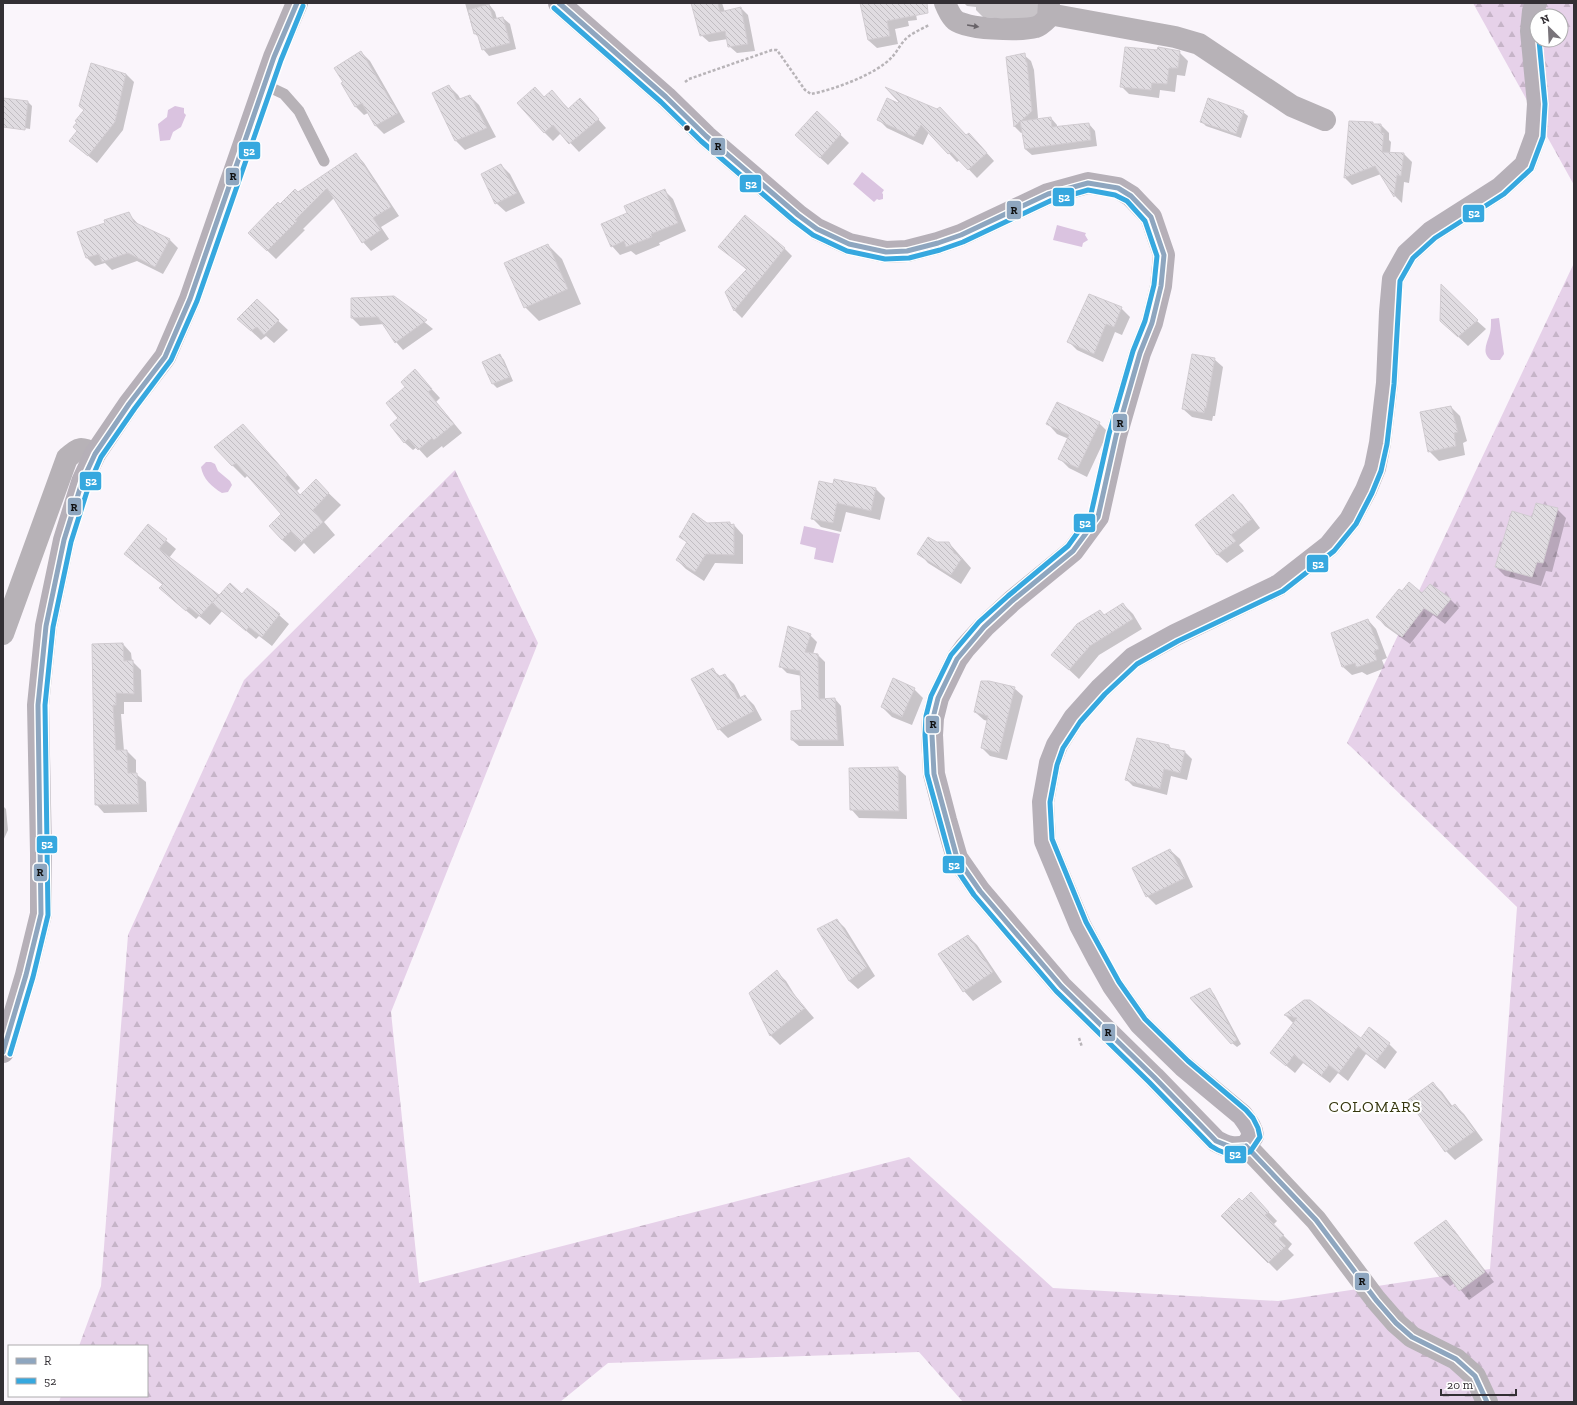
<svg xmlns="http://www.w3.org/2000/svg" width="1577" height="1405" font-family="'Zilla Slab',serif">
  <defs>
    <pattern id="forest-firs" width="22" height="20" patternUnits="userSpaceOnUse"><rect width="22" height="20" fill="#e6d1e9"/><path d="M5 1l3.5 6h-7zM16 11l3.5 6h-7z" fill="#c6b4c8"/></pattern>
    <pattern id="building-back-hatch" width="6" height="6" patternUnits="userSpaceOnUse"><rect width="6" height="6" fill="#e0dce1"/><path d="M-1 5l2 2M0 0l6 6M5-1l2 2" fill="none" stroke="#c1bdc2"/></pattern>
  </defs>
  <rect width="100%" height="100%" fill="#faf5fb"/>
  <path fill="url(#forest-firs)" fill-rule="evenodd" d="M1473,3H1574V185ZM1537,16H1561V40H1537Z
    M1574,263V1402H963L919,1352L608,1363L560,1402H59L61,1396H147V1346H79L101,1286L128,935L244,680L455,470L538,643L391,1012L419,1283L909,1157L1053,1288L1278,1301L1490,1269L1517,907L1347,743Z"/>
  <path fill="#dac3e0" d="M175,106L184,108V113L186,115L181,127L173,132L170,140L160,141L158,124L167,117L168,110Z
    M862,172L884,190L882,193L883,194V199L879,200L877,199L874,202L853,184Z
    M1057,225L1086,233L1085,235L1088,240L1083,243L1082,247L1053,240Z
    M1499,318L1504,354L1500,360H1491C1481,353 1487,343 1490,333C1491,329 1491,324 1491,319Z
    M206,462H211L215,464L218,471L230,481L232,485L228,492L222,493C212,487 203,479 201,467Z
    M804,526L840,534L833,563L814,559L816,548L800,544Z"/>
  <path fill="#0003" d="M465,3H488L495,12L497,19L503,18L510,24L516,49L489,56L483,49L480,38L475,34L472,27Z
    M692,3H722L725,12L741,8L748,15L755,51L737,53L729,46L728,39L709,42L701,35Z
    M861,3H914L917,20L908,21L909,26L895,29L898,44L877,48L868,40Z
    M964,3H1044L1042,22L983,17L976,10V7L967,6Z
    M361,52L370,61L405,122L384,134L376,126L368,113L364,115L356,107L343,84Z
    M1179,52L1188,61L1185,76L1177,75L1175,92L1160,90L1159,98L1129,94L1121,86Z
    M1024,55L1031,61L1034,70L1038,118L1036,120L1051,118L1057,125V127L1089,124L1095,131L1097,146L1032,155L1025,149L1023,132L1021,133L1015,127L1007,58Z
    M92,65L126,74L134,82L123,130L97,163L70,141L78,131L85,111Z
    M449,86L458,95L461,100L470,96L479,105L496,137L465,150L456,141L433,93Z
    M544,98L560,100L569,109L580,99L606,128L579,152L561,133L553,141L544,132Z
    M3,99L28,102L32,106L30,129L3,124Z
    M899,104L937,110L966,136L977,142L994,161L977,178L960,160L957,162L929,132L923,145L887,128L878,119Z
    M817,112L849,143L828,165L804,143Z
    M1243,112L1248,116L1241,138L1206,126L1201,121Z
    M1372,123L1374,125H1381L1389,133V140L1391,142L1390,153L1404,154L1412,162L1409,183L1404,182L1402,203L1395,196L1381,174L1352,185L1345,178Z
    M356,154L364,163L399,216L381,227L389,239L371,251L363,242L334,198L303,229L305,230L276,259L249,233L280,205Z
    M501,165L510,174L525,203L506,212L496,203Z
    M664,190L673,199L686,231L659,243L660,245L636,255L631,251L620,255L612,246L628,214Z
    M128,213L139,225L169,239L178,248L163,274L137,261L112,270L105,263L95,266L87,258L106,224Z
    M548,245L562,259L581,304L539,321L525,307Z
    M720,247L784,248L792,256L742,318L735,311L726,292L747,270Z
    M394,297L433,329L403,350L396,342L384,324L360,326L352,318Z
    M257,301L288,330L274,343L266,336L261,340L248,328Z
    M1121,308L1130,317L1122,335L1115,332L1103,362L1077,350L1069,342Z
    M1477,321L1486,329L1468,346L1450,329Z
    M500,355L504,360L513,381L497,388L493,384Z
    M1214,359L1223,367L1215,416H1213L1212,421L1192,417L1183,409Z
    M415,371L440,398L436,402L462,433L443,448L442,446L427,458L417,447L413,450L404,442L400,418L407,387Z
    M1451,407L1460,416L1467,441L1463,443L1465,455L1439,461L1429,451Z
    M1099,423L1108,432L1087,477L1069,468L1059,458L1069,439L1057,434L1048,424Z
    M255,438L300,488L297,491L301,496L316,481L341,505L324,522L335,535L314,554L304,543L295,552L282,540L271,527L283,514L248,475L245,478L232,465Z
    M833,485L876,489L885,498L880,520L846,512L841,532L821,527L812,518Z
    M1233,496L1242,504L1260,528L1239,545L1244,551L1227,563L1218,555L1196,525Z
    M1557,509L1566,518L1552,572L1546,571L1541,586L1505,576L1496,567L1533,518Z
    M729,523L734,525L743,535V564L715,563L704,581L686,569L677,560L687,543L681,537L707,524Z
    M148,525L176,549L169,558L219,597L242,595L247,590L279,615L289,624L272,646L259,636L256,639L222,611L210,625L199,616L196,619L170,597L160,588L163,585L135,563L126,554Z
    M936,543H949L971,568L961,584L928,563L919,553Z
    M1430,585L1451,600L1459,608L1445,624L1433,615L1410,644L1385,626L1377,617L1422,594Z
    M1123,604L1133,614L1142,629L1099,655L1079,679L1053,655L1100,611L1105,616Z
    M1368,620L1376,629L1387,658L1382,660L1385,668L1367,675L1362,672L1352,675L1343,667L1332,634Z
    M810,635L817,642L813,654L818,655L825,662V700L835,699L841,706L844,746H799L792,740L804,711L802,676L787,673L780,666Z
    M123,644L131,653L132,661L141,670L142,702H124V714H121L124,751H127L136,760V774L146,782L147,812L104,813L96,804Z
    M712,669L721,677L725,675L734,684L741,698L745,696L754,705L762,720L728,738L719,729Z
    M1014,688L1023,696L1007,760L990,756L982,748L988,721L984,720L975,712Z
    M914,689L923,698L912,725L892,717L882,707Z
    M1169,746L1173,750L1185,752L1192,759L1187,780L1171,776L1167,795L1133,786L1126,779Z
    M897,768L906,776L907,819L859,818L851,809Z
    M3,806L6,809L8,830L3,841Z
    M1170,850L1180,859L1193,887L1156,905L1147,896Z
    M837,920L845,928L875,976L858,989L849,981Z
    M968,936L977,945L1002,982L973,1001L964,991L939,954Z
    M777,972L786,981L796,997L814,1018L780,1045L771,1036L750,994Z
    M1210,990L1214,994L1241,1044L1237,1047L1232,1043Z
    M1304,1001L1361,1040L1389,1044L1397,1052L1385,1069L1366,1054L1348,1081L1338,1073L1330,1083L1303,1063L1295,1073L1271,1053L1294,1024L1285,1015Z
    M1433,1083L1442,1092L1453,1107L1455,1105L1464,1114L1483,1140L1455,1160L1446,1151Z
    M1242,1202L1260,1203L1277,1221L1273,1225L1292,1244L1288,1249L1294,1255L1277,1271L1222,1216Z
    M1446,1221L1455,1231L1494,1282L1469,1300L1455,1283L1450,1286L1441,1277L1415,1243Z"/>
  <path fill="url(#building-back-hatch)" stroke="#d1ccd1" d="M691,3H718L720,12L741,7L748,44L728,47L725,31L700,36Z
    M860,3H927L928,13L887,21L890,36L868,40Z
    M489,4L493,19L503,17L510,43L482,50L477,33L474,34L468,10Z
    M1125,47L1157,50L1158,47L1180,51L1178,68H1169L1167,84L1152,83L1151,90L1120,87Z
    M361,51L398,113L375,126L362,103L355,107L341,83L343,82L334,68Z
    M1025,53L1026,62H1027L1032,111L1021,121L1051,117L1052,127L1089,123L1091,140L1025,149L1020,121L1014,127L1006,57Z
    M91,63L126,74L115,122L88,156L69,141L77,131L73,127L77,122L75,121L84,110L79,106Z
    M449,85L457,100L470,95L487,128L455,141L432,93Z
    M535,87L544,97L552,90L568,109L580,98L599,119L569,144L553,125L544,133L517,103Z
    M885,87L937,109L940,107L966,135L969,133L987,153L968,170L951,152L948,154L921,125L914,137L877,120L887,98L898,103L899,102Z
    M3,98L28,101L25,130L3,127Z
    M1208,98L1244,111L1236,134L1200,122Z
    M817,111L841,134L820,158L795,135Z
    M1349,121L1373,122V124H1381V133H1384L1382,152L1404,153L1401,176L1397,175L1394,197L1375,166L1344,178Z
    M356,153L391,207L373,218L381,230L362,243L327,188L295,220L297,221L267,251L248,233L278,202L280,204L295,189L298,192Z
    M501,164L517,193L495,204L481,174Z
    M665,189L678,223L651,234L652,237L626,247L624,241L611,247L601,224L627,213L624,206Z
    M129,212L134,222L170,239L155,267L128,253L102,262L99,254L86,258L77,232L105,223L104,220Z
    M745,215L785,248L734,311L725,292L747,269L718,247Z
    M548,244L568,289L524,308L504,263Z
    M1441,284L1478,320L1458,337L1440,321Z
    M1089,294L1122,307L1114,327L1106,324L1094,354L1067,342Z
    M394,296L427,320L395,343L378,317L351,318V298Z
    M257,299L279,320L264,335L257,327L251,331L237,319Z
    M500,354L510,377L492,384L482,362Z
    M1192,354L1215,358L1206,408L1205,407L1204,413L1182,409Z
    M415,369L432,389L428,392L454,424L434,440L432,438L418,450L408,439L404,443L390,425L398,418L386,403L405,387L401,382Z
    M1057,402L1100,422L1078,468L1058,459L1069,435L1046,424Z
    M1451,406L1458,432L1454,433L1456,446L1428,452L1420,412Z
    M243,424L288,475L285,478L300,495L316,479L329,493L313,510L323,522L301,542L291,531L282,540L269,526L281,514L236,463L232,466L214,447Z
    M834,479L876,488L871,511L837,503L833,523L811,519L819,481L833,484Z
    M1233,494L1252,519L1231,535L1236,541L1217,555L1195,525Z
    M1536,503L1558,508L1543,563L1537,562L1532,577L1495,567L1512,511L1532,517Z
    M693,513L707,523L730,522V525L734,524V555L706,554L695,572L676,560L687,542L679,537Z
    M148,524L167,539L159,549L219,595L200,616L189,607L186,611L159,588L163,584L124,554Z
    M928,537L937,542H949L954,553L962,558L951,575L917,554Z
    M1409,582L1422,593L1430,584L1451,599L1437,616L1424,608L1402,637L1376,617L1399,589L1402,591Z
    M230,583L242,594L247,588L280,614L262,637L249,627L246,631L212,603Z
    M1123,603L1133,619L1090,646L1069,670L1051,655L1077,624L1100,610L1104,615Z
    M1368,619L1379,649L1374,651L1377,660L1358,667H1356L1355,663L1342,667L1331,633Z
    M788,626L811,634L805,652L818,654L819,699L835,698L838,740H791V711L802,710L800,671L779,667Z
    M123,643L124,661L133,660L134,694L116,693V705H113L116,750H127L128,773H137L139,804L95,805L92,644Z
    M713,668L718,677L725,674L738,699L745,695L754,711L718,730L691,679Z
    M893,678L915,688L902,717L881,707Z
    M981,681H989L1015,687L999,753L981,748L988,716L974,712Z
    M1137,738L1169,745V748L1185,751L1180,773L1164,769L1160,789L1125,780Z
    M898,767L899,811L850,810L849,768Z
    M1170,849L1185,878L1146,897L1132,868Z
    M837,919L867,967L849,981L817,929Z
    M968,935L993,972L963,992L938,954Z
    M777,970L787,986L805,1008L770,1036L749,993Z
    M1210,988L1237,1040L1231,1044L1190,998Z
    M1304,1000H1310L1361,1038L1369,1027L1390,1043L1376,1061L1358,1047L1339,1073L1329,1065L1321,1076L1294,1055L1286,1066L1270,1053L1297,1018L1284,1015Z
    M1433,1082L1451,1107L1455,1104L1475,1131L1445,1152L1408,1100Z
    M1251,1192L1269,1212L1265,1215L1284,1235L1279,1239L1286,1246L1268,1263L1221,1216L1239,1198L1242,1201Z
    M1446,1220L1485,1272L1459,1291L1447,1273L1440,1277L1414,1243Z"/>
  <g fill="none" stroke-linecap="round" stroke-linejoin="round">
    <path stroke="#b8b4b8" stroke-width="2.5" stroke-dasharray="3 2" stroke-linecap="butt" d="M685,82L689,79L772,50H777L805,90L811,94C833,90 877,74 892,57C896,53 899,47 903,42C909,34 920,30 929,25
      M1079,1038L1082,1047"/>
    <path stroke="#b7b2b7" stroke-width="11" d="M265,85L284,94L299,111L324,161"/>
    <path stroke="#b7b2b7" stroke-width="22" d="M945,3C947,8 950,15 954,19C963,30 1022,31 1036,27C1040,26 1045,21 1048,18L1049,3
      M1049,14L1175,37L1199,44L1292,106L1325,120
      M3,634L67,458C79,448 80,446 95,454"/>
    <path stroke="#b7b2b7" stroke-width="22" d="M1246,1146L1316,1220L1376,1300L1396,1323L1412,1337L1456,1359L1475,1376L1487,1402"/>
    <path stroke="#b6b0b8" stroke-width="22" d="M559,3L666,97L706,136L798,215L817,229L849,244L886,252L907,251L938,243L961,235L1048,194L1088,183L1118,188L1131,196L1151,217L1164,255L1161,286L1152,323L1140,353L1116,436L1098,517L1073,551L1012,601L984,627L965,648L957,659L938,698L933,718L932,735L934,774L946,820L957,858L980,891L1061,986L1154,1077L1216,1141C1227,1147 1234,1149 1246,1146L1253,1136C1252,1127 1247,1122 1242,1115L1183,1066L1140,1024L1113,986L1099,961L1080,925L1045,841L1043,802L1050,763L1057,745L1074,718L1100,689L1133,658L1175,635L1279,585L1329,546L1350,520L1366,490L1375,468L1380,443L1387,383L1390,312L1393,279L1407,254L1431,232L1500,188L1525,165L1536,135L1538,104L1531,31L1533,11L1536,3
      M3,1052L26,975L41,914V853L38,705L46,626L64,540L82,482L95,454L129,404L165,357L190,299L274,57L297,3"/>
    <g stroke="#fff" stroke-width="8">
      <path id="bus-1" d="M559,3L666,97L706,136L798,215L817,229L849,244L886,252L907,251L938,243L961,235L1048,194L1088,183L1118,188L1131,196L1151,217L1164,255L1161,286L1152,323L1140,353L1116,436L1098,517L1073,551L1012,601L984,627L957,659L938,698L933,718L932,735L934,774L957,858L980,891L1061,986L1154,1077L1216,1141L1231,1147L1246,1146
        M3,1052L26,975L41,914L38,705L46,626L64,540L82,482L95,454L129,404L165,357L190,299L274,57L297,3
        M1246,1146L1316,1220L1376,1300L1396,1323L1412,1337L1456,1359L1475,1376L1487,1402"/>
    </g>
    <g stroke="#fff" stroke-width="8">
      <path id="bus-2" d="M554,8L661,102L701,141L793,220L813,235L847,251L885,259L909,258L940,250L963,242L1050,201L1088,190L1115,195L1127,201L1145,221L1157,256L1154,285L1145,321L1133,351L1109,434L1091,514L1068,546L1008,596L979,622L951,655L931,696L926,716L925,735L927,774L951,861L974,895L1056,991L1149,1082L1211,1146C1223,1154 1236,1157 1250,1152L1260,1137L1258,1128L1253,1118L1246,1110L1188,1061L1145,1019L1119,982L1086,922L1052,839L1050,802L1057,765L1063,748L1080,722L1105,694L1137,664L1178,641L1283,591L1334,551L1356,524L1372,493L1381,471L1387,444L1394,384L1400,281L1413,258L1435,238L1504,194L1531,169L1543,137L1545,104L1539,40
        M10,1054L33,977L48,915L45,705L53,627L71,542L89,485L101,457L135,408L171,360L197,301L281,60L303,6"/>
    </g>
    <use href="#bus-1" stroke="#8ea6bf" stroke-width="5"/>
    <use href="#bus-2" stroke="#36a8df" stroke-width="5"/>
  </g>
  <defs><path id="oneway-solid" d="M-6-.8H1V-3.2L6.5 0L1 3.2V.8H-6Z"/></defs>
  <use fill="#686368" href="#oneway-solid" transform="translate(973 26) rotate(9)"/>
  <circle fill="#332f34" stroke="#fff" stroke-width="1.5" cx="687" cy="128" r="3.5"/>
  <g text-anchor="middle" stroke-width="4" stroke-linejoin="round" paint-order="stroke">
    <g font-size="16" letter-spacing="1" fill="#35360d" stroke="#fff">
      <text x="1375" y="1112">COLOMARS</text>
    </g>
  </g>
  <g stroke="#fff" stroke-width="1.5">
    <rect x="710" y="137" width="16" height="19" rx="4" fill="#8ea6bf"/>
    <rect x="238" y="141" width="23" height="19" rx="4" fill="#36a8df"/>
    <rect x="225" y="167" width="15" height="19" rx="4" fill="#8ea6bf"/>
    <rect x="739" y="174" width="23" height="19" rx="4" fill="#36a8df"/>
    <rect x="1052" y="187" width="23" height="20" rx="4" fill="#36a8df"/>
    <rect x="1006" y="200" width="16" height="20" rx="4" fill="#8ea6bf"/>
    <rect x="1462" y="204" width="23" height="19" rx="4" fill="#36a8df"/>
    <rect x="1112" y="413" width="16" height="19" rx="4" fill="#8ea6bf"/>
    <rect x="79" y="471" width="23" height="20" rx="4" fill="#36a8df"/>
    <rect x="67" y="497" width="15" height="19" rx="4" fill="#8ea6bf"/>
    <rect x="1073" y="513" width="23" height="20" rx="4" fill="#36a8df"/>
    <rect x="1306" y="554" width="23" height="19" rx="4" fill="#36a8df"/>
    <rect x="925" y="715" width="15" height="19" rx="4" fill="#8ea6bf"/>
    <rect x="36" y="835" width="22" height="19" rx="4" fill="#36a8df"/>
    <rect x="942" y="855" width="23" height="19" rx="4" fill="#36a8df"/>
    <rect x="33" y="863" width="15" height="19" rx="4" fill="#8ea6bf"/>
    <rect x="1101" y="1023" width="15" height="19" rx="4" fill="#8ea6bf"/>
    <rect x="1224" y="1145" width="23" height="19" rx="4" fill="#36a8df"/>
    <rect x="1354" y="1272" width="16" height="19" rx="4" fill="#8ea6bf"/>
  </g>
  <g font-size="11" text-anchor="middle" font-weight="bold" fill="#fff">
    <text x="249" y="155">52</text>
    <text x="751" y="188">52</text>
    <text x="1064" y="201">52</text>
    <text x="1474" y="217">52</text>
    <text x="91" y="485">52</text>
    <text x="1085" y="527">52</text>
    <text x="1318" y="568">52</text>
    <text x="47" y="848">52</text>
    <text x="954" y="869">52</text>
    <text x="1235" y="1158">52</text>
  </g>
  <g font-size="11" text-anchor="middle" font-weight="bold" fill="#111">
    <text x="718" y="150">R</text>
    <text x="233" y="180">R</text>
    <text x="1014" y="214">R</text>
    <text x="1120" y="427">R</text>
    <text x="74" y="511">R</text>
    <text x="933" y="728">R</text>
    <text x="40" y="876">R</text>
    <text x="1108" y="1036">R</text>
    <text x="1362" y="1285">R</text>
  </g>
  <rect width="1577" height="1405" fill="none" stroke="#332f34" stroke-width="8"/>
  <rect x="8" y="1345" width="140" height="52" fill="#ffffff" stroke="#adacae"/>
  <rect x="16" y="1358" width="20" height="6" fill="#8ea6bf" stroke="#adacae"/>
  <text x="44" y="1365" font-size="12" fill="#332f34">R</text>
  <rect x="16" y="1378" width="20" height="6" fill="#36a8df" stroke="#adacae"/>
  <text x="44" y="1385" font-size="12" fill="#332f34">52</text>
  <g transform="translate(1549 28) rotate(336)"><circle r="19" fill="#ffffff" stroke="#adacae"/>
  <path d="M0-3L7 15L0 10L-7 15Z" fill="#79747a"/>
  <text y="-6" font-size="11" font-weight="bold" text-anchor="middle" fill="#332f34">N</text>
  </g>
  <path d="M1441 1389v6h75v-6" fill="none" stroke="#332f34" stroke-width="2"/>
  <text x="1447" y="1389" font-size="12" fill="#332f34" stroke="#ffffff" stroke-width="3" paint-order="stroke">20 m</text>
</svg>
